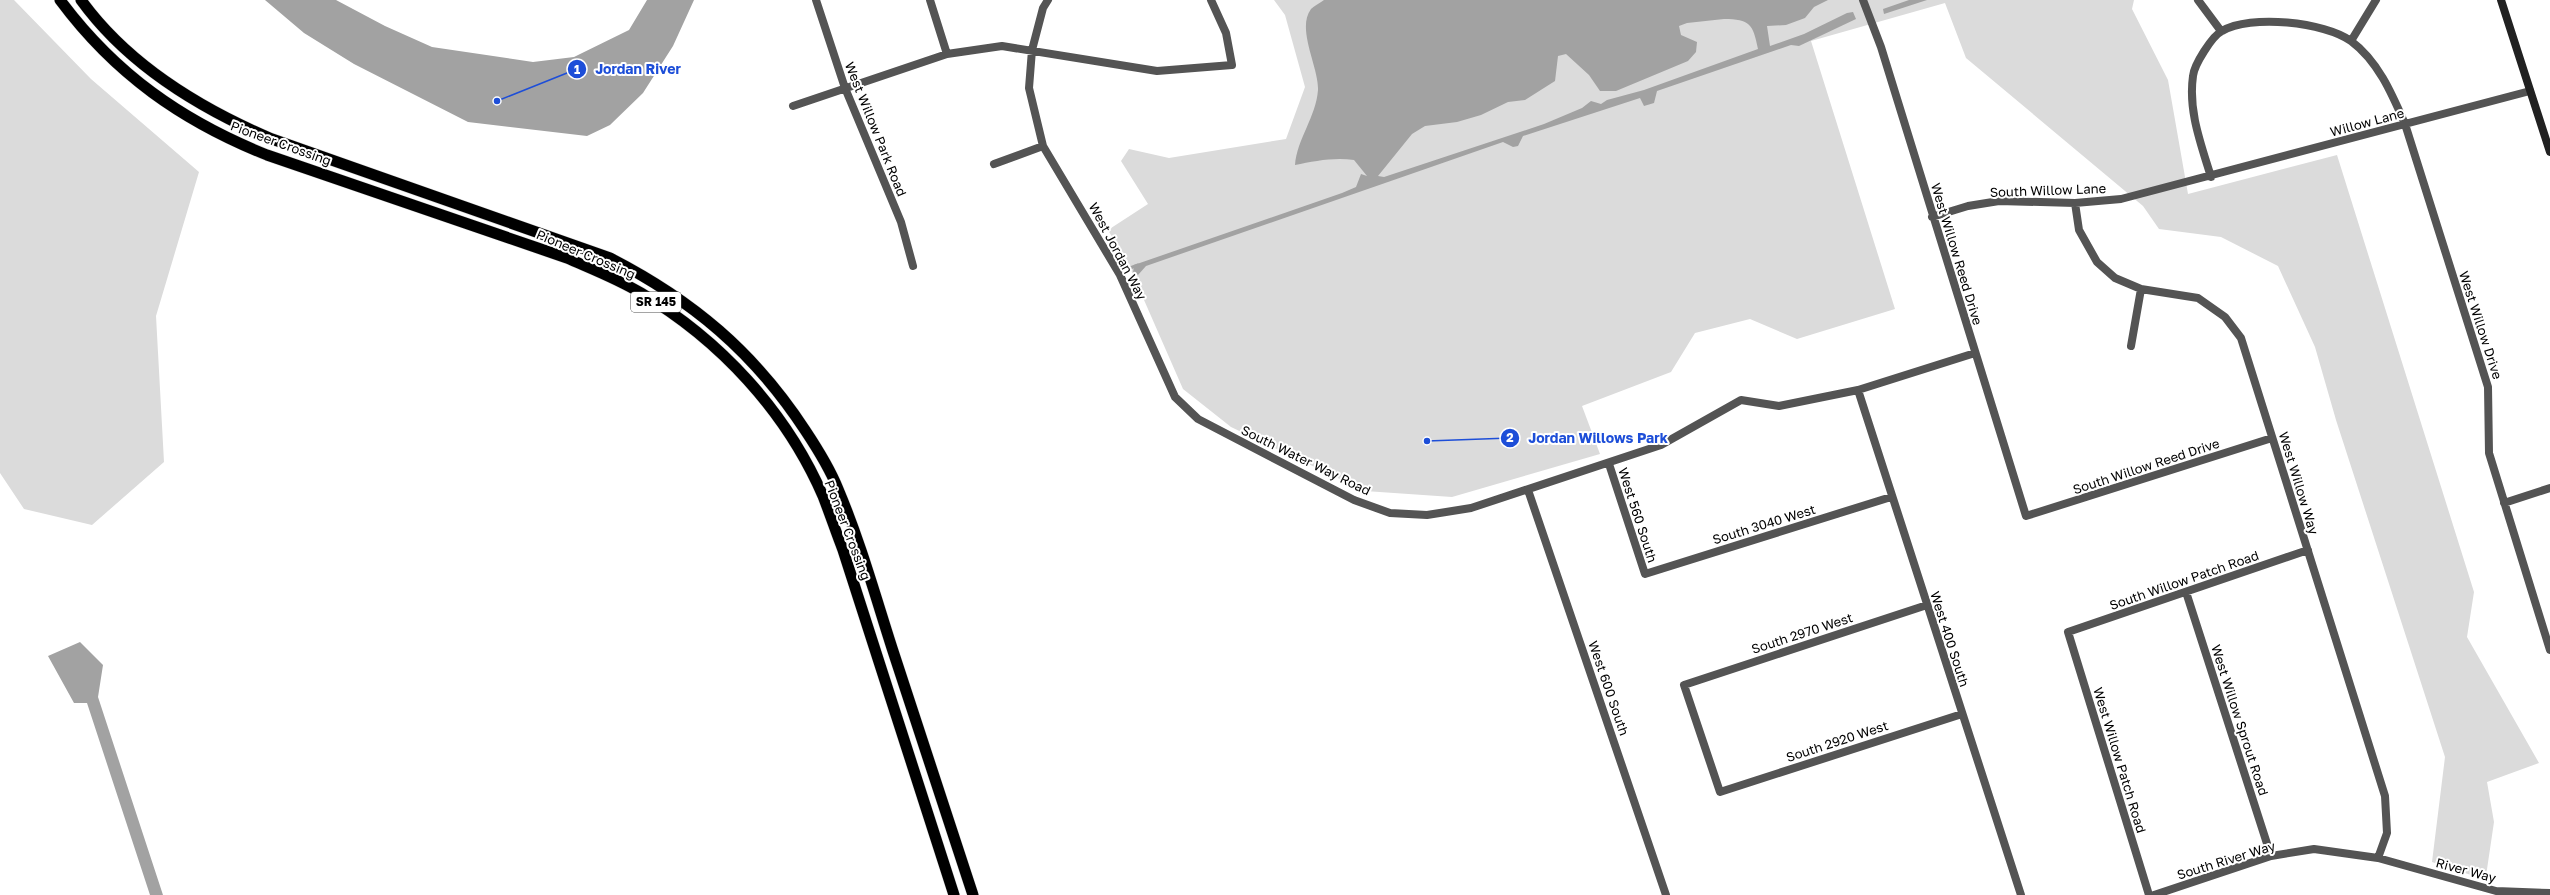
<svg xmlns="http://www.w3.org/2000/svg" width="2550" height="895" font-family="'Golos Text',sans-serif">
  <rect width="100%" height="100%" fill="#fff"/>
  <path fill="#dbdbdb" d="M0,0H14L91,79L199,172L156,316L164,462L92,525L24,509L0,473Z
    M1274,0H2134L2132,9L2168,80L2188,194L2337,155L2474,592L2467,637L2539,763L2487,782L2494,822L2486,876L2483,879L2432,862L2445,757L2336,420L2315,347L2278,266L2221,237L2159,229L2143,206L1966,58L1945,3L1811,41L1895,309L1797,339L1750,319L1695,333L1671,372L1582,406L1600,454L1452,497L1365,491L1231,427L1183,389L1130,268L1108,230L1148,204L1121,161L1129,149L1169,158L1286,139L1305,87L1285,15Z"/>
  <path fill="#a2a2a2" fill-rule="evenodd" d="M265,0H336L385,26L432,47L533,62L574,57L629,30L647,0H694L673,46L643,93L610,125L587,136L468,122L354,64L304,33Z
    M1324,0H1828L1814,7L1805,18L1786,25L1767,26L1770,46L1804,34L1847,13L1853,12L1856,19L1799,46L1791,45L1657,91L1654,103L1644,106L1640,98L1523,136L1518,146L1513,147L1503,142L1146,266L1138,275L1133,273L1134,265L1342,193L1356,187L1361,174L1367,176L1354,160C1335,157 1314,161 1295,165C1297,139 1316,117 1318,90C1319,67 1296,29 1311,9C1314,6 1320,3 1324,0ZM1724,19C1750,19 1753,24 1758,49L1644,90L1607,100L1601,104L1591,101L1582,108L1544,124L1384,177L1378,176L1412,134L1425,126L1457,122L1481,115L1508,102L1525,100L1555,81L1558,56L1566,54L1589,75L1600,91H1616L1688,61L1696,52L1697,42L1681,35L1679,26L1687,23Z
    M1909,0H1927L1884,14L1883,9Z
    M80,642L103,665L98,697L163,895H150L87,703H74L48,656Z"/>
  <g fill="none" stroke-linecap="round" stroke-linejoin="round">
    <path stroke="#a2a2a2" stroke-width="3" d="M1130,268L1138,265"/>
    <g stroke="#dbdbdb" stroke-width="12">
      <path id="trunk" d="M60,0C115,74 182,121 267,155L567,258C592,269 618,279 641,293C720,340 786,411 823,496C830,514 836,532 843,550L954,895
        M81,0C128,65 199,108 272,139L610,258C692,300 754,352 805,430C817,448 830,469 838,489C860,541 875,595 892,648C919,731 946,813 973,895"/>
    </g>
    <path stroke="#545454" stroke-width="8" d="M816,0L845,88L901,222L913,266
      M930,0L947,54
      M1048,0L1043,8L1032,50L1029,88L1043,146L1120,275L1175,397L1198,419L1354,500L1390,513L1427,515L1471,508L1661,445L1741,400L1779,406L1858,390L1975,353
      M1863,0L1881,47L2026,516L2272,438
      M2198,0L2221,31
      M2351,41L2376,0
      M793,106L947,54L1002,46L1157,71L1232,65L1226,33L1211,0
      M994,164L1043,146
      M2211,177C2201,144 2188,111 2193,76C2194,65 2212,36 2222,31C2250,14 2325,22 2351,41C2378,61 2392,94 2405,124L2488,387L2489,453L2550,650
      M2075,203L2079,230L2097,262L2115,278L2141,289L2198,298L2225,317L2241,338L2385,796L2387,833L2378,858
      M1932,217L1968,206L1999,201L2075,203L2121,199L2530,91
      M2131,346L2141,289
      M1858,390L2021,895
      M1609,464L1645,574L1891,497
      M1528,490L1666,895
      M2504,503L2550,488
      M2186,592L2271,856
      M1927,605L1684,685L1720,792L1962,714
      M2149,895L2068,632L2308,550
      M2154,895L2271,856L2314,849L2378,858L2496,891L2550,893"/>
    <path stroke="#212121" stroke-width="8" d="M2501,0L2550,152"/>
    <use href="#trunk" stroke="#000" stroke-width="11"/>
  </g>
  <g text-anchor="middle" stroke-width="4" stroke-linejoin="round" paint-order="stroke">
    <rect fill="#fff" stroke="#4c4c4c" stroke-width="1" x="631" y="292" width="50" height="20" rx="3"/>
    <g font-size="12" font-weight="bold" fill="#000">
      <text x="656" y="306">SR 145</text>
    </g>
    <g font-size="13" fill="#000" stroke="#fff">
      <text transform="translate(2367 122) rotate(-15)" y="5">Willow Lane</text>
      <text transform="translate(876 129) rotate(68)" y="5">West Willow Park Road</text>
      <text transform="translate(281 143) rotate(20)" y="5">Pioneer Crossing</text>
      <text transform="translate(2048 190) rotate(-2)" y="5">South Willow Lane</text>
      <text transform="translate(1118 251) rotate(62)" y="5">West Jordan Way</text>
      <text transform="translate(586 254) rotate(23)" y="5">Pioneer Crossing</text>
      <text transform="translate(1957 254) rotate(73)" y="5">West Willow Reed Drive</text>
      <text transform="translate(2481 325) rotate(72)" y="5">West Willow Drive</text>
      <text transform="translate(1306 460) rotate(26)" y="5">South Water Way Road</text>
      <text transform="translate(2146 466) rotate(-18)" y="5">South Willow Reed Drive</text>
      <text transform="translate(2299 483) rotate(73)" y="5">West Willow Way</text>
      <text transform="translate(1638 515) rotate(72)" y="5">West 560 South</text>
      <text transform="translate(1764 524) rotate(-17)" y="5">South 3040 West</text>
      <text transform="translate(848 530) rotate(69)" y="5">Pioneer Crossing</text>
      <text transform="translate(2184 580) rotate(-19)" y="5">South Willow Patch Road</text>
      <text transform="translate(1802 633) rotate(-18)" y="5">South 2970 West</text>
      <text transform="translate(1950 639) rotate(72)" y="5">West 400 South</text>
      <text transform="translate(1609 688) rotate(71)" y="5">West 600 South</text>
      <text transform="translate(2240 720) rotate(72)" y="5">West Willow Sprout Road</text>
      <text transform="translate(1837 741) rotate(-18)" y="5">South 2920 West</text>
      <text transform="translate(2120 760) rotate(73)" y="5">West Willow Patch Road</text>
      <text transform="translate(2226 860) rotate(-17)" y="5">South River Way</text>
      <text transform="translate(2466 870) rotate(15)" y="5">River Way</text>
    </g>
  </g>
  <path fill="none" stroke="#1d4ed8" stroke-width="1.5" d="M497 101L577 69M1427 441L1510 438"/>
  <g fill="#1d4ed8" stroke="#fff" stroke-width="1.5">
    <circle cx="497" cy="101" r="4"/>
    <circle cx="1427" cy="441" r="4"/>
    <circle cx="577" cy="69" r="10"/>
    <circle cx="1510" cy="438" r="10"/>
  </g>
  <g font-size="12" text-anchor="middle" font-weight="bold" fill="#fff">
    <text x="577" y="74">1</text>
    <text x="1510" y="442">2</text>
  </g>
  <g font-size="14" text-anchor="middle" font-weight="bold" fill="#1d4ed8" stroke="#fff" stroke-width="4" stroke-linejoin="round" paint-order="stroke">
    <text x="638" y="74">Jordan River</text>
    <text x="1598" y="443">Jordan Willows Park</text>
  </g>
</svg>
